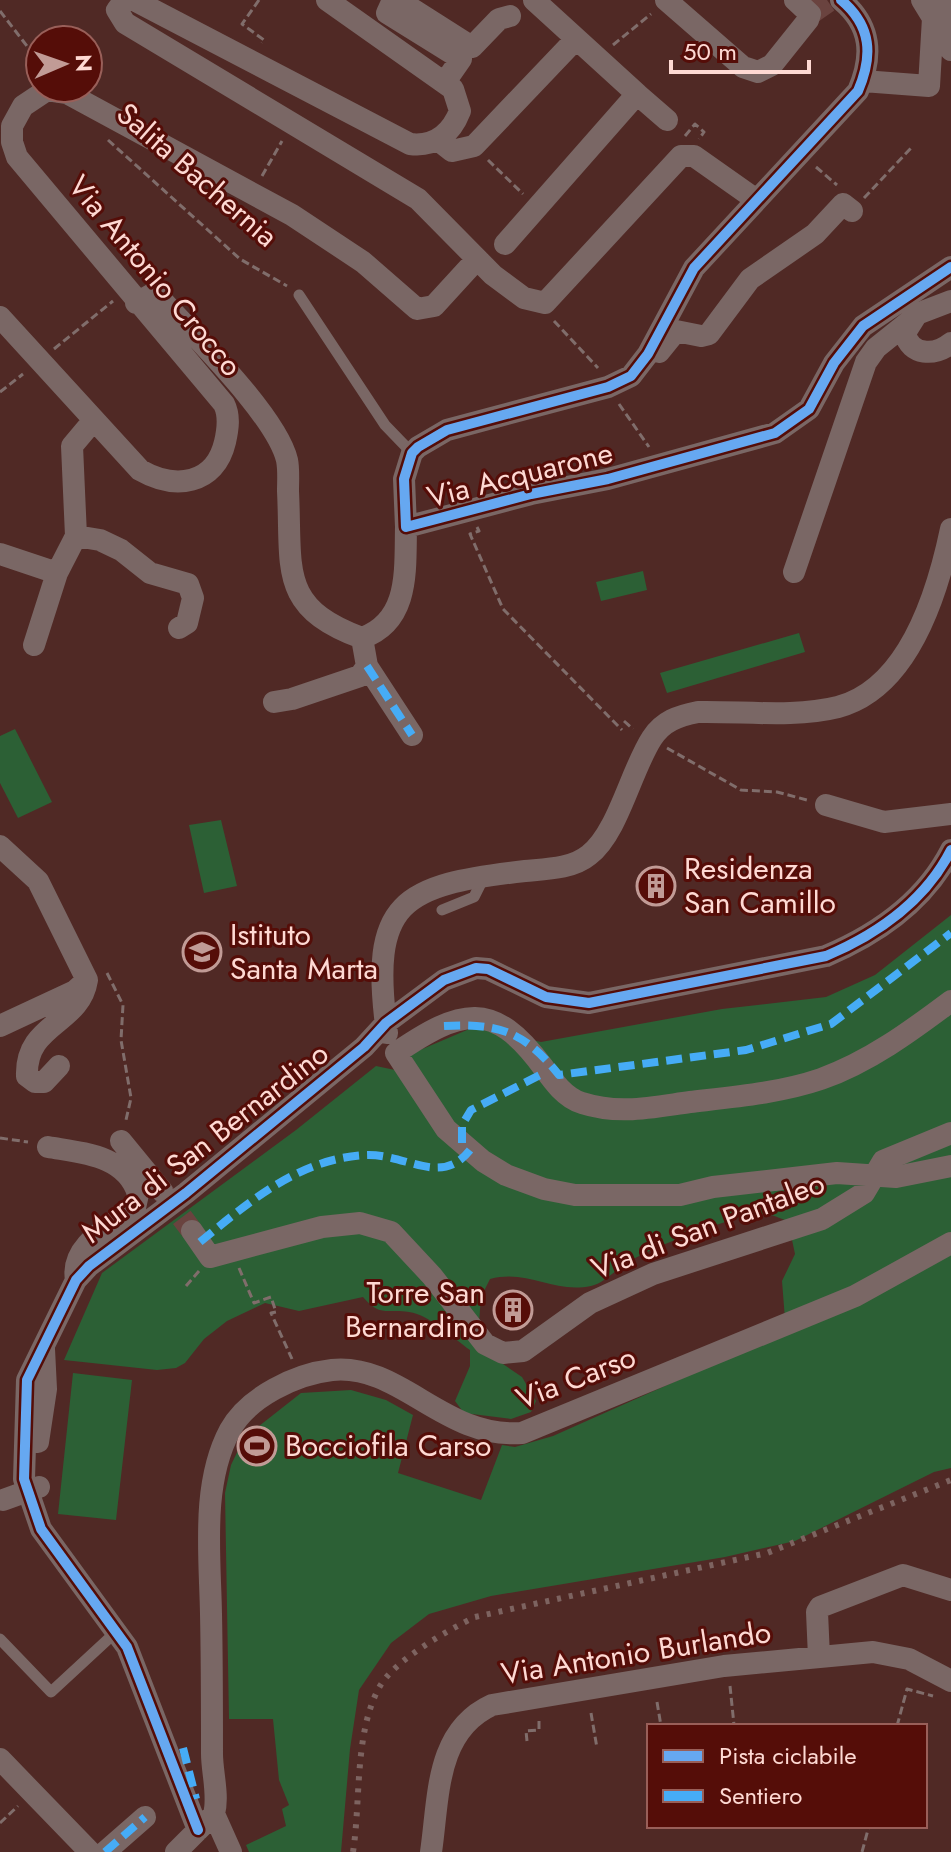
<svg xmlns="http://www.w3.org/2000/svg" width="951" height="1852" font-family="Jost,sans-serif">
  <rect width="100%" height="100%" fill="#502925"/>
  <path fill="#2c6035" d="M643,571L647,590L601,601L596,582Z
    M799,633L805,652L667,693L660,673Z
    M15,729L52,802L18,818L0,783V736Z
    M221,820L237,886L204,893L189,825Z
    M951,915V1468L934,1472L795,1541L725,1557L491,1596L429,1614L391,1643L359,1690L350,1749L341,1852H249L246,1845L286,1826L282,1809L289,1805L279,1780L273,1719H229L225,1493L231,1465L244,1438L301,1393L351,1390L386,1400L413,1415L398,1473L481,1500L502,1445L515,1447L553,1436L786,1332L782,1281L795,1254L788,1221C781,1219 772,1214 765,1214C736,1214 658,1245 632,1260C618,1267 605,1283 591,1286C553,1294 529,1269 490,1279L481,1297L479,1323L500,1362L522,1377L536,1401L531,1412L511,1419L464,1413L455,1401L470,1366V1350C453,1338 430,1315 409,1312C387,1308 381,1318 363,1297L299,1311L265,1303L227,1321L204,1339L185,1363L176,1368L157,1370L64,1360L102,1273L296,1130L376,1066L395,1070L413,1053L474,1027L541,1042L722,1009L826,997L875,975Z
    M73,1373L132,1380L116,1520L58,1514Z"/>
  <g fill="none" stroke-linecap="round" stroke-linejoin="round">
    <path stroke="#6a433f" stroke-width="22" stroke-dasharray="22 11" stroke-linecap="butt" d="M810,14L830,0
      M162,1191L192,1231"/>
    <path stroke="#806d6b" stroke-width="3" stroke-dasharray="8 4" stroke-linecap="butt" d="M259,0L242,24L264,40L262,43
      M0,11L40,63
      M613,45L651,14
      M685,136L695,124L704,132L699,139
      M108,140L240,259L287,286
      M488,160L523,194
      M816,167L837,185
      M262,176L282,141
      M864,198L911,148
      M554,321L598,368
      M54,349L113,301
      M0,392L23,374
      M619,404L649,447
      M477,527L479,531L470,534L503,609L622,730
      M624,721L633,729
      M667,748L741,790L777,792L807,800
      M107,973L123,1005L121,1040L131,1098L126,1120
      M0,1138L28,1142
      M239,1268L254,1303L271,1297L276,1312L271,1313L292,1359
      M186,1286L199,1271
      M730,1686L734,1725
      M657,1702L661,1726
      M591,1713L597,1748
      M897,1726L907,1689L933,1696
      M527,1741L526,1731L539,1730V1720
      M0,1823L18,1806
      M862,1852L869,1826"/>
    <path stroke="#7a6765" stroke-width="11" d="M299,295L385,425L412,453
      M442,910L474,897L484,877
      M0,1639L51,1692L117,1631"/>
    <path stroke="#7a6765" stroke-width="22" d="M125,0L117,10L125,23L418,199L493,275L524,298L545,303L681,156H694L755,199
      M134,0L410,144C435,147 451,134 460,111L453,89L327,0
      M393,0L387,13L461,59L445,82
      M398,0L472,47L499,19L510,16
      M666,0L743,67L758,72L772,65L808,20L810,14L795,0
      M841,0C872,26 873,56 858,91L694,268L648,354L631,376L608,387L447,430L418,447L412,453L404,479L406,527L531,494L608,479L775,433L809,409L834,363L863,326L951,267
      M942,5L951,50
      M863,81L929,86L933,18L922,0
      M637,94L667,120
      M438,140L452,151L474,146L576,39
      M505,244L637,94L534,0
      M951,301L917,314L905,333C910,356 935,356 951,343
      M136,303L154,293L159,297C192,334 276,415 287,460C289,470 288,482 288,491C292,570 278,607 362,638C410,621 405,570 406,527
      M0,317L140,470C175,490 215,485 225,442C228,429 230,416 224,404L17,157L12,142V126L23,106L47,90L67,93L292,215L363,262L417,309L434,306L477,259
      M659,352L676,331L701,336L709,334L750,279L815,234L843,204L852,211
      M76,536L100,540L121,550L150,573L188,584L193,598L187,623L179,628
      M0,554L57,573
      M794,572L866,362L876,348L911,320
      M34,645L57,573L76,536L72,446L93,421
      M367,666L412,735
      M274,702L292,699L360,676L367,666L362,638
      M826,805L884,822L951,814
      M0,846L38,881L87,980C80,1025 25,1023 27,1076L35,1082H44L59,1066
      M951,1001C911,1031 869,1062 821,1079C780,1093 733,1097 690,1102C653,1107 619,1115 582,1103C565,1098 553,1081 543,1067C493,999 461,1009 396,1053L446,1129L483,1161L506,1175L544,1189L575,1195H680L713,1187L837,1173L896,1177L951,1166
      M0,1026L75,991L86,981
      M387,1033C369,901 401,885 525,871C546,869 572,869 589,855C618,833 631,770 652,738C663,721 678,716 698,712C743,711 794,718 838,707C909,688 938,591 951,529
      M121,1141L162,1191
      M48,1147C82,1153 126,1155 138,1194L135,1208C110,1227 70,1245 76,1280
      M192,1231L210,1257L322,1227L360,1223L391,1232L432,1276L485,1344L503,1353L523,1351L590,1303L653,1274L822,1219L864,1193L883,1161L951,1133
      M38,1442L46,1389L44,1349
      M819,1657L817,1612L820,1607L903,1575L951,1590
      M0,1759L90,1852
      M214,1814C219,1796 212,1772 212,1754C212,1707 212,1661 211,1614C210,1555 201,1484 230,1430C248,1397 296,1374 332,1370C401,1363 443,1439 522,1433L855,1296L951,1243
      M214,1814L231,1852
      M198,1830L127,1647L41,1529L24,1479L27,1380L76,1280L89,1266L186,1193L364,1047L386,1023L444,980L476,968L488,969L546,997L589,1003L826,956C878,934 925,901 951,850
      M105,1852L145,1817
      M176,1852L208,1820
      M431,1852C439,1798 435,1731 492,1705L724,1666L873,1652L909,1659L951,1681"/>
    <path stroke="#7d6360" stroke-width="6" stroke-dasharray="4 8" stroke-linecap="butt" d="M353,1852C361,1801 354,1732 380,1686C395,1660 448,1630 475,1617L767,1553L951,1480"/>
    <path stroke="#7a6765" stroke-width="22" d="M3,1500L39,1487"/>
    <path stroke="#46acf6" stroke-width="8" stroke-dasharray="16 8" stroke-linecap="butt" d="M367,666L412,735
      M444,1026C498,1023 524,1031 559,1075L746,1050L831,1024L951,933
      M462,1143V1125L471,1110L546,1072
      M200,1242C250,1201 300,1158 367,1155C407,1154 441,1187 470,1150
      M183,1748L196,1799
      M105,1852L145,1817"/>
    <g stroke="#550d08" stroke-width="15">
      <path id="cycleway" d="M841,0C872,26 873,56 858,91L694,268L648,354L631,376L608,387L447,430L418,447L412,453L404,479L406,527L531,494L608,479L775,433L809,409L834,363L863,326L951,267
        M198,1830L127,1647L41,1529L24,1479L27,1380L76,1280L89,1266L186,1193L364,1047L386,1023L444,980L476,968L488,969L546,997L589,1003L826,956C878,934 925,901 951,850"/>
    </g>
    <use href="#cycleway" stroke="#66a8f1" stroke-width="10"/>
  </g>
  <defs>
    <g id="building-ring" transform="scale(2)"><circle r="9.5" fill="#550d08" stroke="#c19b96" stroke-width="1.5"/><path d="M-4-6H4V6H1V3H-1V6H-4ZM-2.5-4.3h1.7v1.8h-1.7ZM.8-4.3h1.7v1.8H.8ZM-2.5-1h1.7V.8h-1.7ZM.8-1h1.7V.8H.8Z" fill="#c19b96"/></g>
    <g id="school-ring" transform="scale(2)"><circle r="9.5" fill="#550d08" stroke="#c19b96" stroke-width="1.5"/><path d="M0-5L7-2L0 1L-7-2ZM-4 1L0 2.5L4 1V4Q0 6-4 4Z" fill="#c19b96"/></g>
    <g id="stadium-ring" transform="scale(2)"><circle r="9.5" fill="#550d08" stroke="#c19b96" stroke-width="1.5"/><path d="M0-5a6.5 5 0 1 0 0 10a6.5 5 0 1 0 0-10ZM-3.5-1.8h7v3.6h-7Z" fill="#c19b96"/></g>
  </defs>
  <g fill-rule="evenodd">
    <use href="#building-ring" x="656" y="886"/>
    <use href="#school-ring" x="202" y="952"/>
    <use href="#building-ring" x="513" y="1310"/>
    <use href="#stadium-ring" x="257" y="1446"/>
  </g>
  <g text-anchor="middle" stroke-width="6" stroke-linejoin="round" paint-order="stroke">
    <g font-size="30" fill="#fed9d3" stroke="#550d08">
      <text transform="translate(197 175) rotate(41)" y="10">Salita Bachernia</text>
      <text transform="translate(155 276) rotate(50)" y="10">Via Antonio Crocco</text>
      <text transform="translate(520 475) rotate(-14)" y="10">Via Acquarone</text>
      <text transform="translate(205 1143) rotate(-38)" y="10">Mura di San Bernardino</text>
      <text transform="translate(708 1226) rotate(-21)" y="10">Via di San Pantaleo</text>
      <text transform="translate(576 1378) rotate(-21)" y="10">Via Carso</text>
      <text transform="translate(636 1653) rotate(-9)" y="10">Via Antonio Burlando</text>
    </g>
    <g font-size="30" fill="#fed9d3" stroke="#550d08" text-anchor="start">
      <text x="684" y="879">Residenza<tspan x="684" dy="34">San Camillo</tspan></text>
      <text x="230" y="945">Istituto<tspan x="230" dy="34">Santa Marta</tspan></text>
      <text x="485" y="1303" text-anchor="end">Torre San<tspan x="485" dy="34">Bernardino</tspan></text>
      <text x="285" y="1456">Bocciofila Carso</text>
    </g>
  </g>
  <rect x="647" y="1724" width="280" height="104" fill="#550d08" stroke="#995f59" stroke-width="2"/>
  <rect x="663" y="1750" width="40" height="12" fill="#66a8f1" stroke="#995f59" stroke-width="2"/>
  <text x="719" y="1764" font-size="24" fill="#fed9d3">Pista ciclabile</text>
  <rect x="663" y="1790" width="40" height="12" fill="#46acf6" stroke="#995f59" stroke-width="2"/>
  <text x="719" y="1804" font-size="24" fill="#fed9d3">Sentiero</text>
  <g transform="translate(64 64) rotate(88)"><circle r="38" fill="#550d08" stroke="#995f59" stroke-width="2"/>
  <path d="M0-6L14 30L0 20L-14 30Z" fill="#c19b96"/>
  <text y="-12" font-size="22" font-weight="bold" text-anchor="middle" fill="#fed9d3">N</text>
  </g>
  <path d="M671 60v12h138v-12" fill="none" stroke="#fed9d3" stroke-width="4"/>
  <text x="683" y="60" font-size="24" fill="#fed9d3" stroke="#550d08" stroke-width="6" paint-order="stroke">50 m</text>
</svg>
